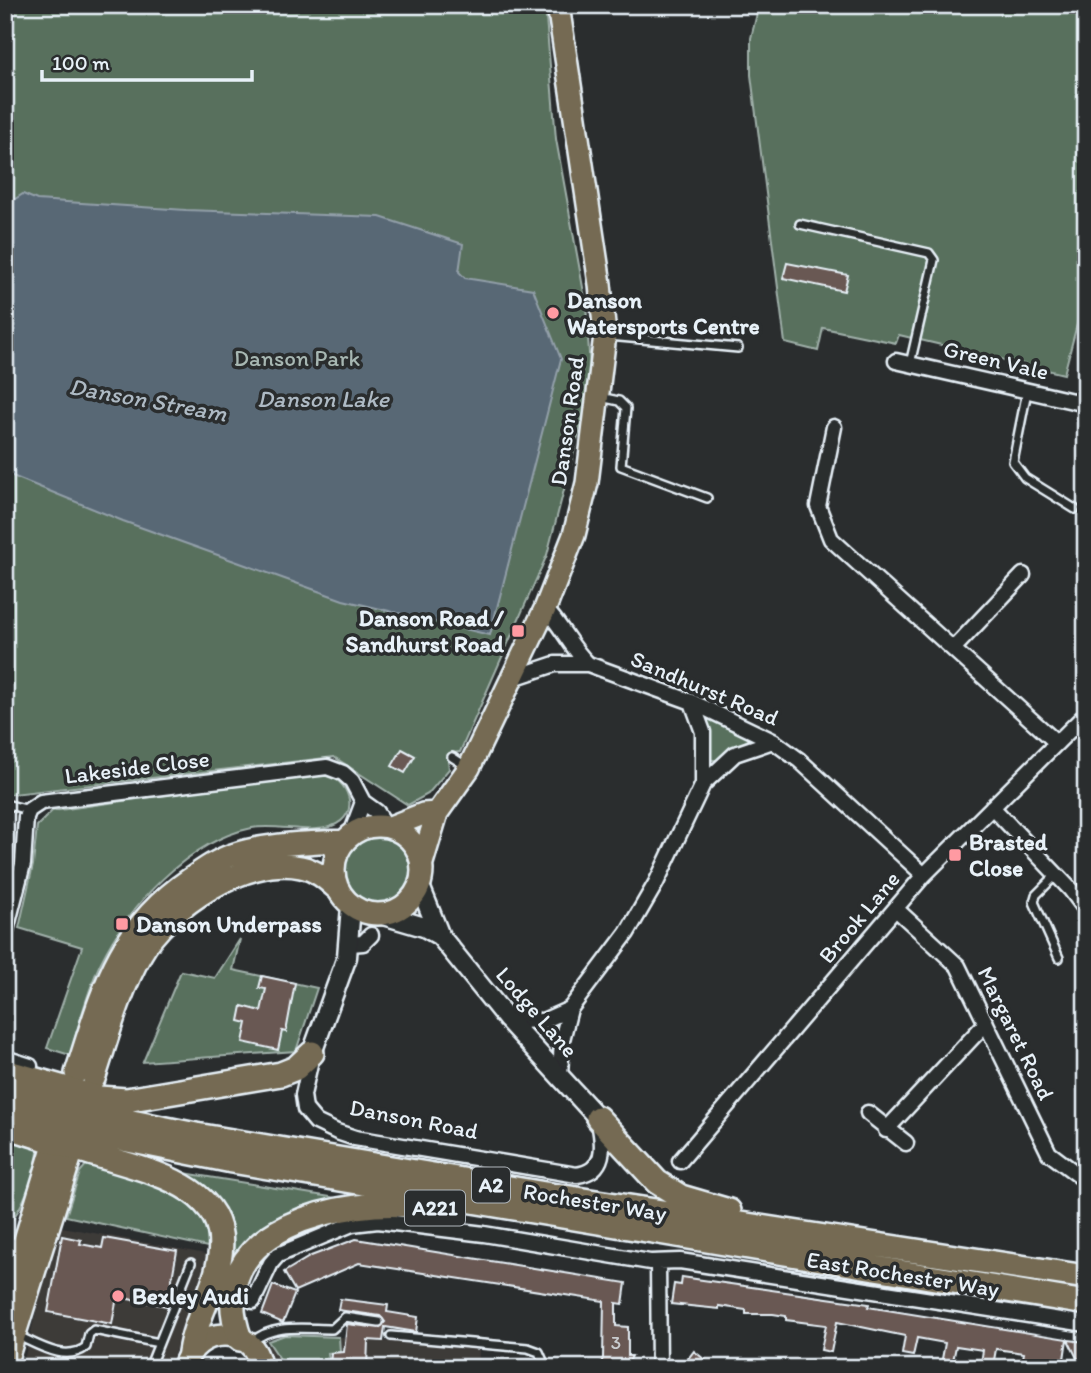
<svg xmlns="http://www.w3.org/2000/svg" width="1091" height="1373" font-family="Itim,sans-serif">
  <rect width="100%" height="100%" fill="#2a2d2e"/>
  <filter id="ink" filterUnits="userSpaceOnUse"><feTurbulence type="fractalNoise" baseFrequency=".0143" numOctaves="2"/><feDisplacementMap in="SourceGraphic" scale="14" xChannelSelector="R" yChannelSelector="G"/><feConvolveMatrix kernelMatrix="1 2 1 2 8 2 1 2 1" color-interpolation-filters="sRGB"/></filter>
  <g filter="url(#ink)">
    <path fill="#3d3a39" d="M57,1226L211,1255L169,1368H22Z
      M285,1335L342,1337L479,1350L478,1368H268V1341Z"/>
    <path fill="#58705d" stroke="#a0b0aa" stroke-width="2" d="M5,5H545L556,139L586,304L591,386L547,555L460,752L452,753L448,760L449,769L428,794L408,805L334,757L5,795Z
      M759,5H1086V290L1064,374L899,335L896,343L823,328L818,351L785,343L751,75V38Z
      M704,715L753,737L729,751L721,760H711Z
      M323,773C348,779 363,814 332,826C309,835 277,823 252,828C188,841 128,906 100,964C87,992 79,1025 70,1055L47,1048L82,947L19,928L33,865L37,826L52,811Z
      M346 870a32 32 0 1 1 64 0a32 32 0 1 1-64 0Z
      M240,939L233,970L317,988L296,1051L143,1062L181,971L215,978Z
      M5,1135L39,1145C36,1173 24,1208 5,1229Z
      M86,1165L111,1169L188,1193L209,1220L212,1248L66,1216L80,1172Z
      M184,1173L337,1198V1201L229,1278L199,1185Z
      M285,1335L339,1337L340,1352L328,1353L330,1368H286L268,1341Z"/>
    <path fill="#586875" stroke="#929fa9" stroke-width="2" d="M23,194L37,200L186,210L380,217L463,244L459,272L465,278L533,289L561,359L490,635L343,600L123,521L5,473V198L15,199Z"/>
    <path fill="#695852" stroke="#e8f1f8" stroke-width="2" d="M787,263L848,275L844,291L783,278Z
      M402,749L415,756L405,773L392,766Z
      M262,976L295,983L286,1032L282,1031L278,1050L243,1042L247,1023L239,1021L242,1006L261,1011L266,989L259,988Z
      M62,1236L81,1240L80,1244L102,1248L104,1238L177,1251L167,1306L117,1297L112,1324L48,1312Z
      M356,1239L626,1283L623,1304L616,1303V1326L628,1327V1356H632L626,1368H599L603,1358L604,1301L359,1263L295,1291L284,1272L311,1256Z
      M682,1277L841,1300L869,1304L868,1307L1067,1339L1063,1366L1034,1361L1033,1368H1021L1024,1353L996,1349L993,1366L981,1364L983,1350L956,1346L953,1361L942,1359L945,1343L917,1338L913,1356L902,1354L905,1336L837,1322L831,1352L821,1350L826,1325L786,1320V1316L773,1314H746V1310L719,1306V1309L671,1304L674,1284L681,1285Z
      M273,1285L295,1293L283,1323L262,1314Z
      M340,1299L388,1305L387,1312L418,1317L416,1332L385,1327L383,1341L368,1340L367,1368H330L331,1353L344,1352L347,1324L379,1328L385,1322L380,1316L338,1310Z
      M1068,1340L1086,1342V1368H1082Z
      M694,1351L715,1368H681Z"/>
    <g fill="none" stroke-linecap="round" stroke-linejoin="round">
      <g stroke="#e8f1f8" stroke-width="12">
        <path id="service" d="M800,224L929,253L934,260L910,364
          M609,336L738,348
          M1027,391L1013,462L1025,478L1075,509
          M600,397L619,401L626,408L621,466L707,498
          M452,757L466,766
          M5,804L29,810
          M1056,875L1036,895L1034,902L1059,958
          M16,1335C37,1344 65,1363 86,1347L89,1334L94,1330L159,1343L149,1368
          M391,1336L528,1348L539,1352L546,1368
          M252,1342C273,1323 305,1329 332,1329L345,1317L379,1322
          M159,1343L191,1263"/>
      </g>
      <g stroke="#e8f1f8" stroke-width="19">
        <path id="minor" d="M896,361L1086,404
          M834,427L818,506L831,539L1057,743
          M545,609C561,624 570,647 588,664
          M953,649L1023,575
          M513,678L555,664H588L692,702L773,741L799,760L924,875
          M692,702L703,732V784
          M992,807L1071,890L1086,910
          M351,834L363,802
          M896,909L958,966L1049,1153L1086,1181
          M5,934L23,864L26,817L29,810L41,802L327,767L343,773L352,781L363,802L377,812L386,826
          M350,944L363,943L371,935
          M508,1020L543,1021L570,1009L627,933L656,883L703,784L735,754L773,741
          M312,1055L303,1095L305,1109L316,1122L337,1132L355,1138L577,1175C606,1171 604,1146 599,1123
          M5,1058L30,1066
          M560,1075L562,1040L570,1009
          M868,1113L906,1143
          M886,1130L986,1023
          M680,1161L924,875L1086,714
          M5,1243L23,1250
          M658,1263L659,1368
          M253,1301L271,1263L278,1255L352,1224L378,1221L484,1234L650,1262L680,1261L1086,1324"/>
      </g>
      <g stroke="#e8f1f8" stroke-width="23">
        <path id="tertiary" d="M420,886L440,936
          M383,915L424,927L440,936L508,1020L598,1118
          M312,1053L347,957L351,906"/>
      </g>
      <g stroke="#e8f1f8" stroke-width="26">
        <path id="primary" d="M334 870a44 44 0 1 1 88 0a44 44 0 1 1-88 0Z
          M390,827L423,814L437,813
          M422,863L437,813L469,768L545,609L574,535L587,483L605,335L600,284L558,5
          M76,1073C102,993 116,929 190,879C203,870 217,860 232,855C267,843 308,843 344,841
          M94,1079C108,1037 119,993 141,954C167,908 246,855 301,867C316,870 326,879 337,889
          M5,1306L52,1151
          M5,1365L71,1155
          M184,1368C193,1324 257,1324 260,1368"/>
      </g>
      <g stroke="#e8f1f8" stroke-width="28">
        <path id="trunk" d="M5,1071L99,1098L126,1100L281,1074L296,1068L312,1053
          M5,1089L127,1121L196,1135L551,1195L1086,1277
          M5,1108L123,1139L232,1161L1086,1303
          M598,1118L657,1182L681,1197L729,1211
          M5,1126C36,1135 66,1146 97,1155C146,1171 230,1185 220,1255C216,1289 195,1318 190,1352
          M240,1339C198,1227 346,1195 426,1207"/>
      </g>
      <use href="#service" stroke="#2a2d2e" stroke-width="7"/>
      <use href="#minor" stroke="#2a2d2e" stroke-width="14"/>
      <use href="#tertiary" stroke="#2a2d2e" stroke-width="18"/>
      <use href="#primary" stroke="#746b52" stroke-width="21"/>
      <use href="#trunk" stroke="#746b52" stroke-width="23"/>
    </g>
  </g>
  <g fill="#ff9aa2" stroke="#2a2d2e" stroke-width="2.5">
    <circle cx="553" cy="313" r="7"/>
    <rect x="511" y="624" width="14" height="14" rx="3.5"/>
    <rect x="948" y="848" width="14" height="14" rx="3.5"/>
    <rect x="115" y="917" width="14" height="14" rx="3.5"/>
    <circle cx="118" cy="1296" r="7"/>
  </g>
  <g text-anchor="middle" stroke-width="7" stroke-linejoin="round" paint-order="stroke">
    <g font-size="19" fill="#c8cbce">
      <text x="616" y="1349">3</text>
    </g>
    <g fill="#2a2d2e" stroke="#afb6bb" stroke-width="2">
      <rect x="472" y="1167.5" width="38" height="35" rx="5"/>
      <rect x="405" y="1190.5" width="60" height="35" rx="5"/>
    </g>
    <g font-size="21" font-weight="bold" fill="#e8f1f8">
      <text x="491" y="1192">A2</text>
      <text x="435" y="1215">A221</text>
    </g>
    <g font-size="23" font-weight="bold" fill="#e8f1f8" stroke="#2a2d2e" text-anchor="start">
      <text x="567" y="308">Danson<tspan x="567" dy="26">Watersports Centre</tspan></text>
      <text x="504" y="626" text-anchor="end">Danson Road /<tspan x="504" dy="26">Sandhurst Road</tspan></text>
      <text x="969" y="850">Brasted<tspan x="969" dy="26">Close</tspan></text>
      <text x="136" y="932">Danson Underpass</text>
      <text x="132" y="1304">Bexley Audi</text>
    </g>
    <g font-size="23" fill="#a7b7b2" stroke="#2a2d2e">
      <text x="297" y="366">Danson Park</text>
    </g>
    <g font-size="23" fill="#e8f1f8" stroke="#2a2d2e">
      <text transform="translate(996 360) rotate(13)" y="8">Green Vale</text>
      <text transform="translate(567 421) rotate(-82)" y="8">Danson Road</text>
      <text transform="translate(705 688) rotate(23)" y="8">Sandhurst Road</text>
      <text transform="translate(137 767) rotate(-7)" y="8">Lakeside Close</text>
      <text transform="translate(859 917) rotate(-50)" y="8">Brook Lane</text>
      <text transform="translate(537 1012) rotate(49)" y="8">Lodge Lane</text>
      <text transform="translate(1016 1033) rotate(64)" y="8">Margaret Road</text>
      <text transform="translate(414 1119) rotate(11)" y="8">Danson Road</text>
      <text transform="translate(595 1202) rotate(9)" y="8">Rochester Way</text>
      <text transform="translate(903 1274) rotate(9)" y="8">East Rochester Way</text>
    </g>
    <g font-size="24" font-style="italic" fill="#aebac4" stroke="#2a2d2e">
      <text x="323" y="407">Danson Lake</text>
      <text transform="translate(148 400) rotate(10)" y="8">Danson Stream</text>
    </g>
  </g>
  <rect width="1091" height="1373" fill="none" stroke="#2a2d2e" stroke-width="28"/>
  <rect x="14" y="14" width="1063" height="1345" fill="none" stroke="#e8f1f8" stroke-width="2.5" filter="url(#ink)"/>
  <path d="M42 70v10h210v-10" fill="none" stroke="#e8f1f8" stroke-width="3.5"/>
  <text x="52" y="70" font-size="21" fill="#e8f1f8" stroke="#2a2d2e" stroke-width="5" paint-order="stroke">100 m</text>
</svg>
